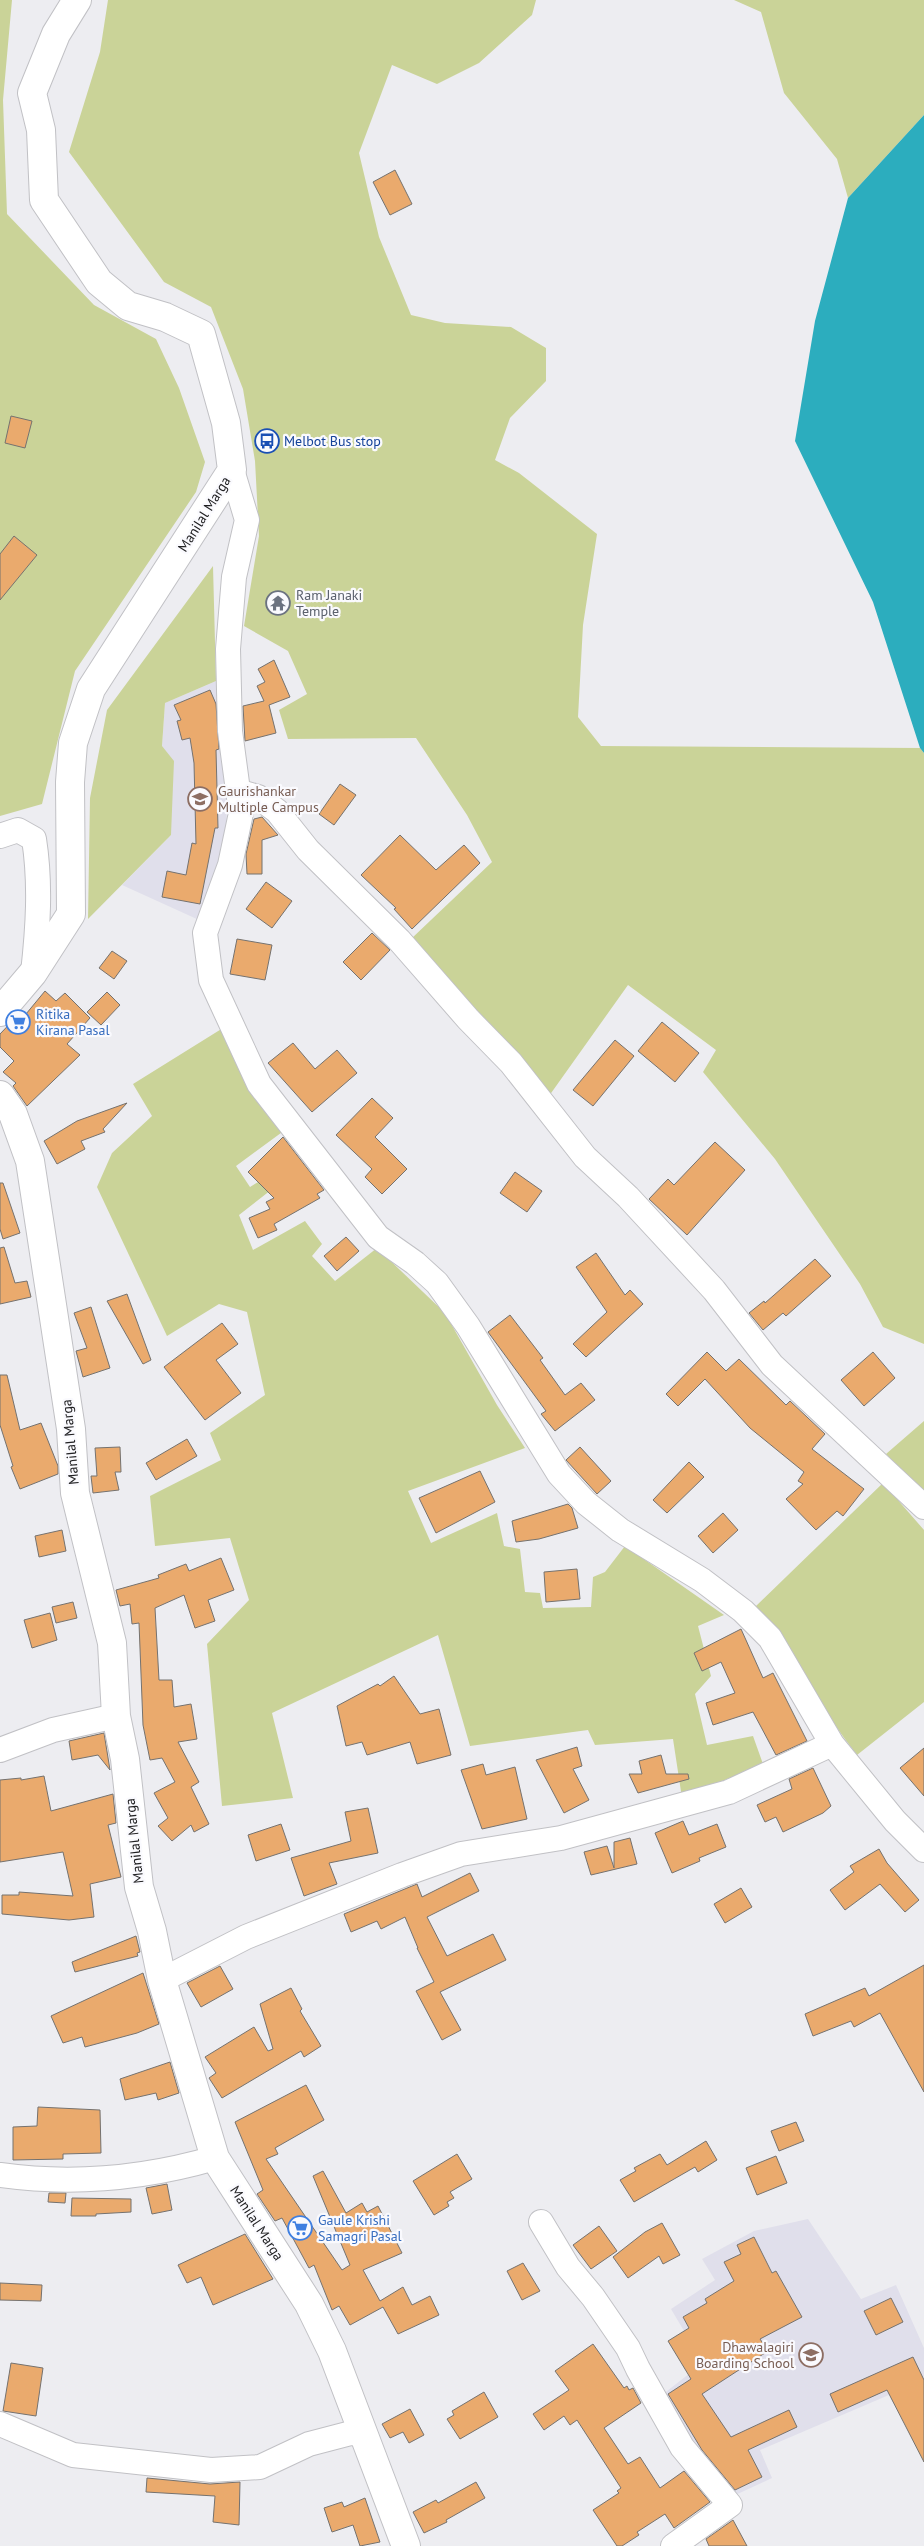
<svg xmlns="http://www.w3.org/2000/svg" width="924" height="2546" font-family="'PT Sans',sans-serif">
  <rect width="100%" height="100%" fill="#ededf1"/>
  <path fill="#e0dfeb" d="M216,681L228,764L226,837L199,920L122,885L171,835L162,746L165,703Z
    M808,2219L861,2299L896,2285L924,2348V2380L760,2450L772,2478L731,2497L658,2398L703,2363L671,2309L715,2280L702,2259L754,2231Z"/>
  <path fill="#cad398" d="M0,0H12L3,100L7,214L94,305L156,339L179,388L205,462L196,492L75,671L42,804L0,816Z
    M108,0H536L532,15L479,63L437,84L392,65L359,153L379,237L411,315L445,323L511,327L546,348V381L510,418L495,460L519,473L597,534L583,625L578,717L601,746L920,748L924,753V1344L883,1327L860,1284L775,1159L703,1072L716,1050L628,985L549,1096L500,1036L411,939L492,862L467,815L416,738L288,739L279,710L307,694L288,651L244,626L259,536L255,461L243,389L211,307L164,282L69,152L100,52Z
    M734,0H924V115L848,198L837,159L784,93L761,12Z
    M213,566L216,681L165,703L162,746L174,761L171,835L88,919L90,798L107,710Z
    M223,1028L285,1130L236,1166L250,1187L263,1179L271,1190L239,1215L253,1250L305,1221L322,1244L312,1256L335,1281L377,1248L445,1313L497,1405L525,1448L408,1491L431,1543L497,1513L504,1546L520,1549L525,1592L540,1593L543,1608L591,1607L593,1577L605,1572L625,1546L724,1615L698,1626L711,1676L695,1694L707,1745L753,1736L763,1764L682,1798L673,1739L595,1745L588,1730L470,1746L438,1635L272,1713L293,1798L222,1806L207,1644L249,1600L230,1538L155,1546L150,1496L221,1460L210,1433L265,1395L247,1312L219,1304L167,1336L97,1187L112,1153L152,1116L133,1084Z
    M924,1421V1492L886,1454Z
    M883,1483L924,1530V1702L857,1755C821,1708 790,1656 755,1607Z"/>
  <path fill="#2cadbe" d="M924,115V753L920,748L873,602L795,441L815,321L848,198Z"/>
  <path fill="#eaaa6d" stroke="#75726f" d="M395,170L412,204L390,215L373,182Z
    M11,416L32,421L25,448L5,443Z
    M14,536L37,555L0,600V554Z
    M274,660L290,697L269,705L276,733L245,741L243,706L264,701L257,686L265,682L258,669Z
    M210,690L216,704L219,749L216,750L218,828H215L200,904L162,897L167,871L186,875L192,843L196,844L194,763L190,738L182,740L177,721L181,720L174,705Z
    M340,784L356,795L334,825L319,814Z
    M262,817L278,835L262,840V874H247L246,854L254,819Z
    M400,835L436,870L464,845L480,863L412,929L394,909L396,908L361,875Z
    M266,882L292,901L272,928L246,909Z
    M372,933L390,950L361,980L343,962Z
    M237,939L272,945L265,980L230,974Z
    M112,951L127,961L114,979L99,968Z
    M45,991L56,1001L65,993L90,1018L67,1044L80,1055L27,1106L13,1086L16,1083L3,1072L14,1061L0,1047V1034L22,1011L26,1014Z
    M107,992L120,1005L101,1025L87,1012Z
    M662,1022L699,1053L675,1082L638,1051Z
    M615,1040L634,1056L593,1106L573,1090Z
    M293,1043L315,1069L337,1050L357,1073L312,1112L268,1063Z
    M372,1098L393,1118L375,1137L407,1169L382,1194L365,1177L372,1169L336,1135Z
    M127,1103L103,1129L105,1132L81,1141L85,1149L57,1164L44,1141L77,1121Z
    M283,1137L324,1190L317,1194L320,1198L274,1224L277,1230L258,1238L249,1218L270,1209L266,1202L274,1198L248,1172Z
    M715,1142L745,1170L687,1235L649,1199L668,1179L674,1185Z
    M515,1172L542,1191L527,1212L500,1193Z
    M0,1183H3L20,1233L3,1239L0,1229Z
    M346,1237L359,1251L337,1271L324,1256Z
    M4,1247L15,1283L27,1281L31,1297L0,1304V1248Z
    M596,1253L625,1295L630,1290L643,1304L586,1357L573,1344L607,1312L576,1267Z
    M815,1259L831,1276L786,1316L783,1313L763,1330L749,1313L764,1301L765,1303Z
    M127,1294L151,1360L143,1364L107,1301Z
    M91,1307L110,1368L83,1377L76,1351L87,1348L74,1313Z
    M510,1315L543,1358L540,1360L565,1395L581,1383L595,1400L555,1431L541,1414L546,1411L488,1332Z
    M222,1323L238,1344L216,1360L241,1393L205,1420L164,1367Z
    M707,1352L726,1371L739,1359L786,1405L790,1401L825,1434L812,1449L864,1489L843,1516L837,1511L816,1530L786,1499L803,1484L798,1481L804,1472L750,1428L705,1379L678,1406L666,1394Z
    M873,1352L895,1378L864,1406L841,1380Z
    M0,1375H7L20,1430L41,1423L58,1466V1474L20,1489L11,1467L13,1466L0,1425Z
    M187,1439L197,1456L156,1480L146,1463Z
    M120,1447L121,1472H115L119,1490L93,1493L91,1476H97L95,1448Z
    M580,1447L611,1481L597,1494L566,1460Z
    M689,1462L704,1477L667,1513L653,1500Z
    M480,1471L495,1502L436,1533L419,1498Z
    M568,1504L572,1508L578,1528L539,1539L516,1542L512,1521Z
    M723,1513L738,1530L713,1553L698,1536Z
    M62,1530L66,1551L39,1557L35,1536Z
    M221,1558L234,1590L208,1600L215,1621L195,1628L184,1595L155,1608L159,1680H172L174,1707L191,1704L197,1739L178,1742L199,1782L191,1787L209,1824L194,1832L191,1825L172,1841L158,1826L168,1818L154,1793L175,1782L162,1758L150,1760L143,1725L139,1623L132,1624L130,1604L120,1606L116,1590L159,1578L158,1575L186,1564L189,1571Z
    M577,1569L580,1599L546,1602L544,1572Z
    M73,1602L77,1618L56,1623L52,1607Z
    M50,1613L57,1640L32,1648L24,1620Z
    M741,1629L763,1678L773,1673L807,1741L776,1755L753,1712L713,1725L706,1703L735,1693L721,1662L702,1671L694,1653Z
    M394,1676L420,1714L439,1709L451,1755L417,1764L410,1742L367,1755L362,1742L346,1746L337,1706L378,1684L380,1686Z
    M104,1733L110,1770L98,1755L72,1760L69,1741Z
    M577,1747L582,1766L573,1769L589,1800L564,1813L536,1760Z
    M924,1748V1796L900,1768Z
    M661,1755L666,1774H688L689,1779L638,1793L629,1774H642L639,1761Z
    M483,1764L486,1775L515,1767L527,1819L482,1829L461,1770Z
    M813,1768L831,1806L823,1813L783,1832L776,1817L765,1822L757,1805L792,1789L789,1779Z
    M44,1776L51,1811L113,1794L116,1823L108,1825L121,1877L90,1884L94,1917L69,1920L2,1914V1895H19V1892L73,1896L63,1852L0,1862V1780L21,1778V1780Z
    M368,1808L378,1853L329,1863L337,1884L304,1896L291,1858L351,1841L345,1812Z
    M683,1821L689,1835L717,1824L726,1847L699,1858L700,1861L672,1873L655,1833Z
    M281,1824L290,1850L256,1861L248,1835Z
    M630,1838L637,1864L591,1875L584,1852L607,1846L614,1868V1842Z
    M879,1849L887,1863L919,1900L905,1912L880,1884L845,1910L830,1890L854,1872L850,1866Z
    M470,1873L479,1891L427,1917L447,1956L493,1934L506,1960L440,1992L461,2030L442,2040L416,1991L434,1982L417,1948H418L405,1917L381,1929L377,1921L351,1932L344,1914L417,1884L422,1897Z
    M741,1888L752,1907L725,1923L714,1904Z
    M136,1936L140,1952L137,1953L138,1956L75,1972L72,1962Z
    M924,1965V2092L880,2013L854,2027L851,2021L813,2036L805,2014L865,1988L869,1996Z
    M220,1966L233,1989L201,2007L187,1983Z
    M143,1973L159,2024L137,2033L85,2047L82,2037L63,2043L51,2016Z
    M291,1988L302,2009L300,2011L321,2046L304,2057L301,2051L222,2098L209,2078L216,2073L205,2057L254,2027L268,2051L273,2049L260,2004Z
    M170,2062L179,2093L158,2100L156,2093L125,2100L120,2079Z
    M306,2085L324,2120L275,2148L278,2154L266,2159L342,2270L350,2265L313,2176L323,2171L346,2213L362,2203L367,2212L378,2206L402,2253L363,2270L380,2301L403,2287L412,2305L430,2296L439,2315L398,2334L383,2307L350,2325L339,2306L332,2310L314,2265L309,2268L282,2218L275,2221L257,2194L263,2190L235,2122Z
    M38,2107L100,2110L101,2153L63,2154V2159L13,2160V2127L37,2126Z
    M796,2122L804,2141L779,2151L771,2131Z
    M706,2141L717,2160L698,2172L695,2167L634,2202L620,2180L636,2171L634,2168L660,2154L667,2165Z
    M457,2154L472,2179L450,2192L454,2198L447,2202L449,2206L434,2215L413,2181Z
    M776,2156L787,2183L757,2195L746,2168Z
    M167,2184L172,2210L152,2214L146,2188Z
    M49,2193H66L65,2203L48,2202Z
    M72,2198L131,2199V2212L96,2214V2216H71Z
    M662,2223L680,2255L663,2264L659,2256L628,2278L613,2257L645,2232Z
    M599,2226L617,2251L591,2269L573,2245Z
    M245,2234L273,2279L213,2305L201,2277L187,2283L178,2265Z
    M754,2237L772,2273L776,2271L802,2317L760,2339L768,2351L702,2394L731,2437L789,2410L797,2427L748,2450L762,2477L735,2490L702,2450L668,2394L691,2379L668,2341L689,2328L683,2317L707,2303L705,2299L734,2281L724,2262L741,2254L737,2245Z
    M523,2263L540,2291L522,2300L507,2271Z
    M0,2283L42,2285L41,2301L0,2300Z
    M891,2298L903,2322L876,2335L864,2311Z
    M593,2344L624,2388L627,2386L629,2390L633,2388L641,2403L604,2428L628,2464L640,2457L660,2488L684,2471L710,2502L674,2528L665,2514L637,2532L639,2535L622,2546H617L593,2510L619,2493L617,2491L621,2488L577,2420L570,2425L564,2416L544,2430L533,2414L569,2390L555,2371Z
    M913,2357L924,2380V2462L887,2390L838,2412L830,2394Z
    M11,2363L43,2368L36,2416L3,2411Z
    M484,2392L498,2417L460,2439L447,2419L454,2415L452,2411Z
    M410,2409L424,2435L409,2443L403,2432L390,2438L382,2424Z
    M147,2478L210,2484L240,2482L239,2525L213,2522L215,2496L146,2492Z
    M476,2482L485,2498L446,2520L447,2522L424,2533L413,2512L436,2500L438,2503Z
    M365,2498L380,2542L360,2546L353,2525L332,2532L324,2508L342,2502L344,2507Z
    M733,2520L747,2546H709L706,2539Z"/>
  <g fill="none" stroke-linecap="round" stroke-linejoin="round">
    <g stroke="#c1c1c5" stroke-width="26">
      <path id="minor" d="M232,470L247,520L234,577L228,649L230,731L241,813L230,865L205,933L211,980L259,1084L378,1237L415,1263L437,1283L468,1326L559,1474L586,1503L620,1530L702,1580L743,1611L770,1638L832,1744L895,1821L924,1850
        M237,791L258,797L277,811L308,850L399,940L468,1019L511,1063L585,1157L628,1197L714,1290L772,1365L924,1507
        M0,836L18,830L34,839C41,884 38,928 33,973
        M0,1750L53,1730L116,1716
        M162,1980L246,1937L402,1875L461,1854L561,1838L729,1792L832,1744
        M0,2175C72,2185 146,2178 215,2158
        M541,2222L568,2267L593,2297L628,2348L638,2369L682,2447L730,2505L673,2546
        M0,2424L73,2455L211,2470L260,2467L309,2444L351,2433L364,2435"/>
    </g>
    <g stroke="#c1c1c5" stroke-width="30">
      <path id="tertiary" d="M0,1012L33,973L71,914L70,782L73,743L91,689L232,470L226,423L201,334L165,317L128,306L99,282L44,200L41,130L32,93L56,34L77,0
        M0,1095L13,1114L30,1161L71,1429L75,1493L112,1643L116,1716L125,1759L139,1887L152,1931L162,1980L215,2158L309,2304L332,2351L406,2546"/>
    </g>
    <use href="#minor" stroke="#fff" stroke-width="24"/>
    <use href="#tertiary" stroke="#fff" stroke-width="28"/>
  </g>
  <defs>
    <g id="bus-ring" transform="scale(1.25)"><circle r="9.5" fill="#fafafe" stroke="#1a4fb4" stroke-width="1.5"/><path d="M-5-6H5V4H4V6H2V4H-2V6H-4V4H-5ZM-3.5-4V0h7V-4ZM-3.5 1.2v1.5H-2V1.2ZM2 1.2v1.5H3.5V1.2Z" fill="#1a4fb4"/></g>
    <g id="temple-ring" transform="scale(1.25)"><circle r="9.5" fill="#fafafe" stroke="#6b7280" stroke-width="1.5"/><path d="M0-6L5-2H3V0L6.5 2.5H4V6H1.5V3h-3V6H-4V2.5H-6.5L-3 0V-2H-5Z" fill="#6b7280"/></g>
    <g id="university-ring" transform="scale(1.25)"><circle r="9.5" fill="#fafafe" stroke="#8d6e63" stroke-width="1.5"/><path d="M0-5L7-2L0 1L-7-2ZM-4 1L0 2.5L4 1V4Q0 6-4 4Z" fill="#8d6e63"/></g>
    <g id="supermarket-ring" transform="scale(1.25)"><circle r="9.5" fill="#fafafe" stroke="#3f7fe0" stroke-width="1.5"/><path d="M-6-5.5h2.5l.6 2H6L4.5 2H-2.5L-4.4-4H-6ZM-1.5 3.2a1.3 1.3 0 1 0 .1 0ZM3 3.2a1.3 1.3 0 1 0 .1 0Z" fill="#3f7fe0"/></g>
    <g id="school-ring" transform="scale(1.25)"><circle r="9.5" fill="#fafafe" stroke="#8d6e63" stroke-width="1.5"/><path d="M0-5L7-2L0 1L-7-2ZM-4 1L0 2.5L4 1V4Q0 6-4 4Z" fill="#8d6e63"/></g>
  </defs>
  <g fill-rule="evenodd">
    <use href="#bus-ring" x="267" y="441"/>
    <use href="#temple-ring" x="278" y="603"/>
    <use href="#university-ring" x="200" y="799"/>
    <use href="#supermarket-ring" x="18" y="1022"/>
    <use href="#supermarket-ring" x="300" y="2228"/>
    <use href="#school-ring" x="811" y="2355"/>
  </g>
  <g text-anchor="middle" stroke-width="4.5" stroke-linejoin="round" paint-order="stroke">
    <g font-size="14" fill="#164399" stroke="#fafafe" text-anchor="start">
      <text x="284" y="446">Melbot Bus stop</text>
    </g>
    <g font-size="14" fill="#212123" stroke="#fafafe">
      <text transform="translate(204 514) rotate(-58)" y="5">Manilal Marga</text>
      <text transform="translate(70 1442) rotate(-95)" y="5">Manilal Marga</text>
      <text transform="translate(134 1841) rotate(-96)" y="5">Manilal Marga</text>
      <text transform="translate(257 2223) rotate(57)" y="5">Manilal Marga</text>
    </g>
    <g font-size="14" fill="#5b616d" stroke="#fafafe" text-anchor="start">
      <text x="296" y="600">Ram Janaki<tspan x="296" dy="16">Temple</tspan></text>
    </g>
    <g font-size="14" fill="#785e54" stroke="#fafafe" text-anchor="start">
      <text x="218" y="796">Gaurishankar<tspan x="218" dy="16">Multiple Campus</tspan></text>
      <text x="794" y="2352" text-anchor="end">Dhawalagiri<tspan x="794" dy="16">Boarding School</tspan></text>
    </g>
    <g font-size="14" fill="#366cbe" stroke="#fafafe" text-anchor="start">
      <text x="36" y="1019">Ritika<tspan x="36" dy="16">Kirana Pasal</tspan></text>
      <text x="318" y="2225">Gaule Krishi<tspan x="318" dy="16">Samagri Pasal</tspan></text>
    </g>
  </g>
</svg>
